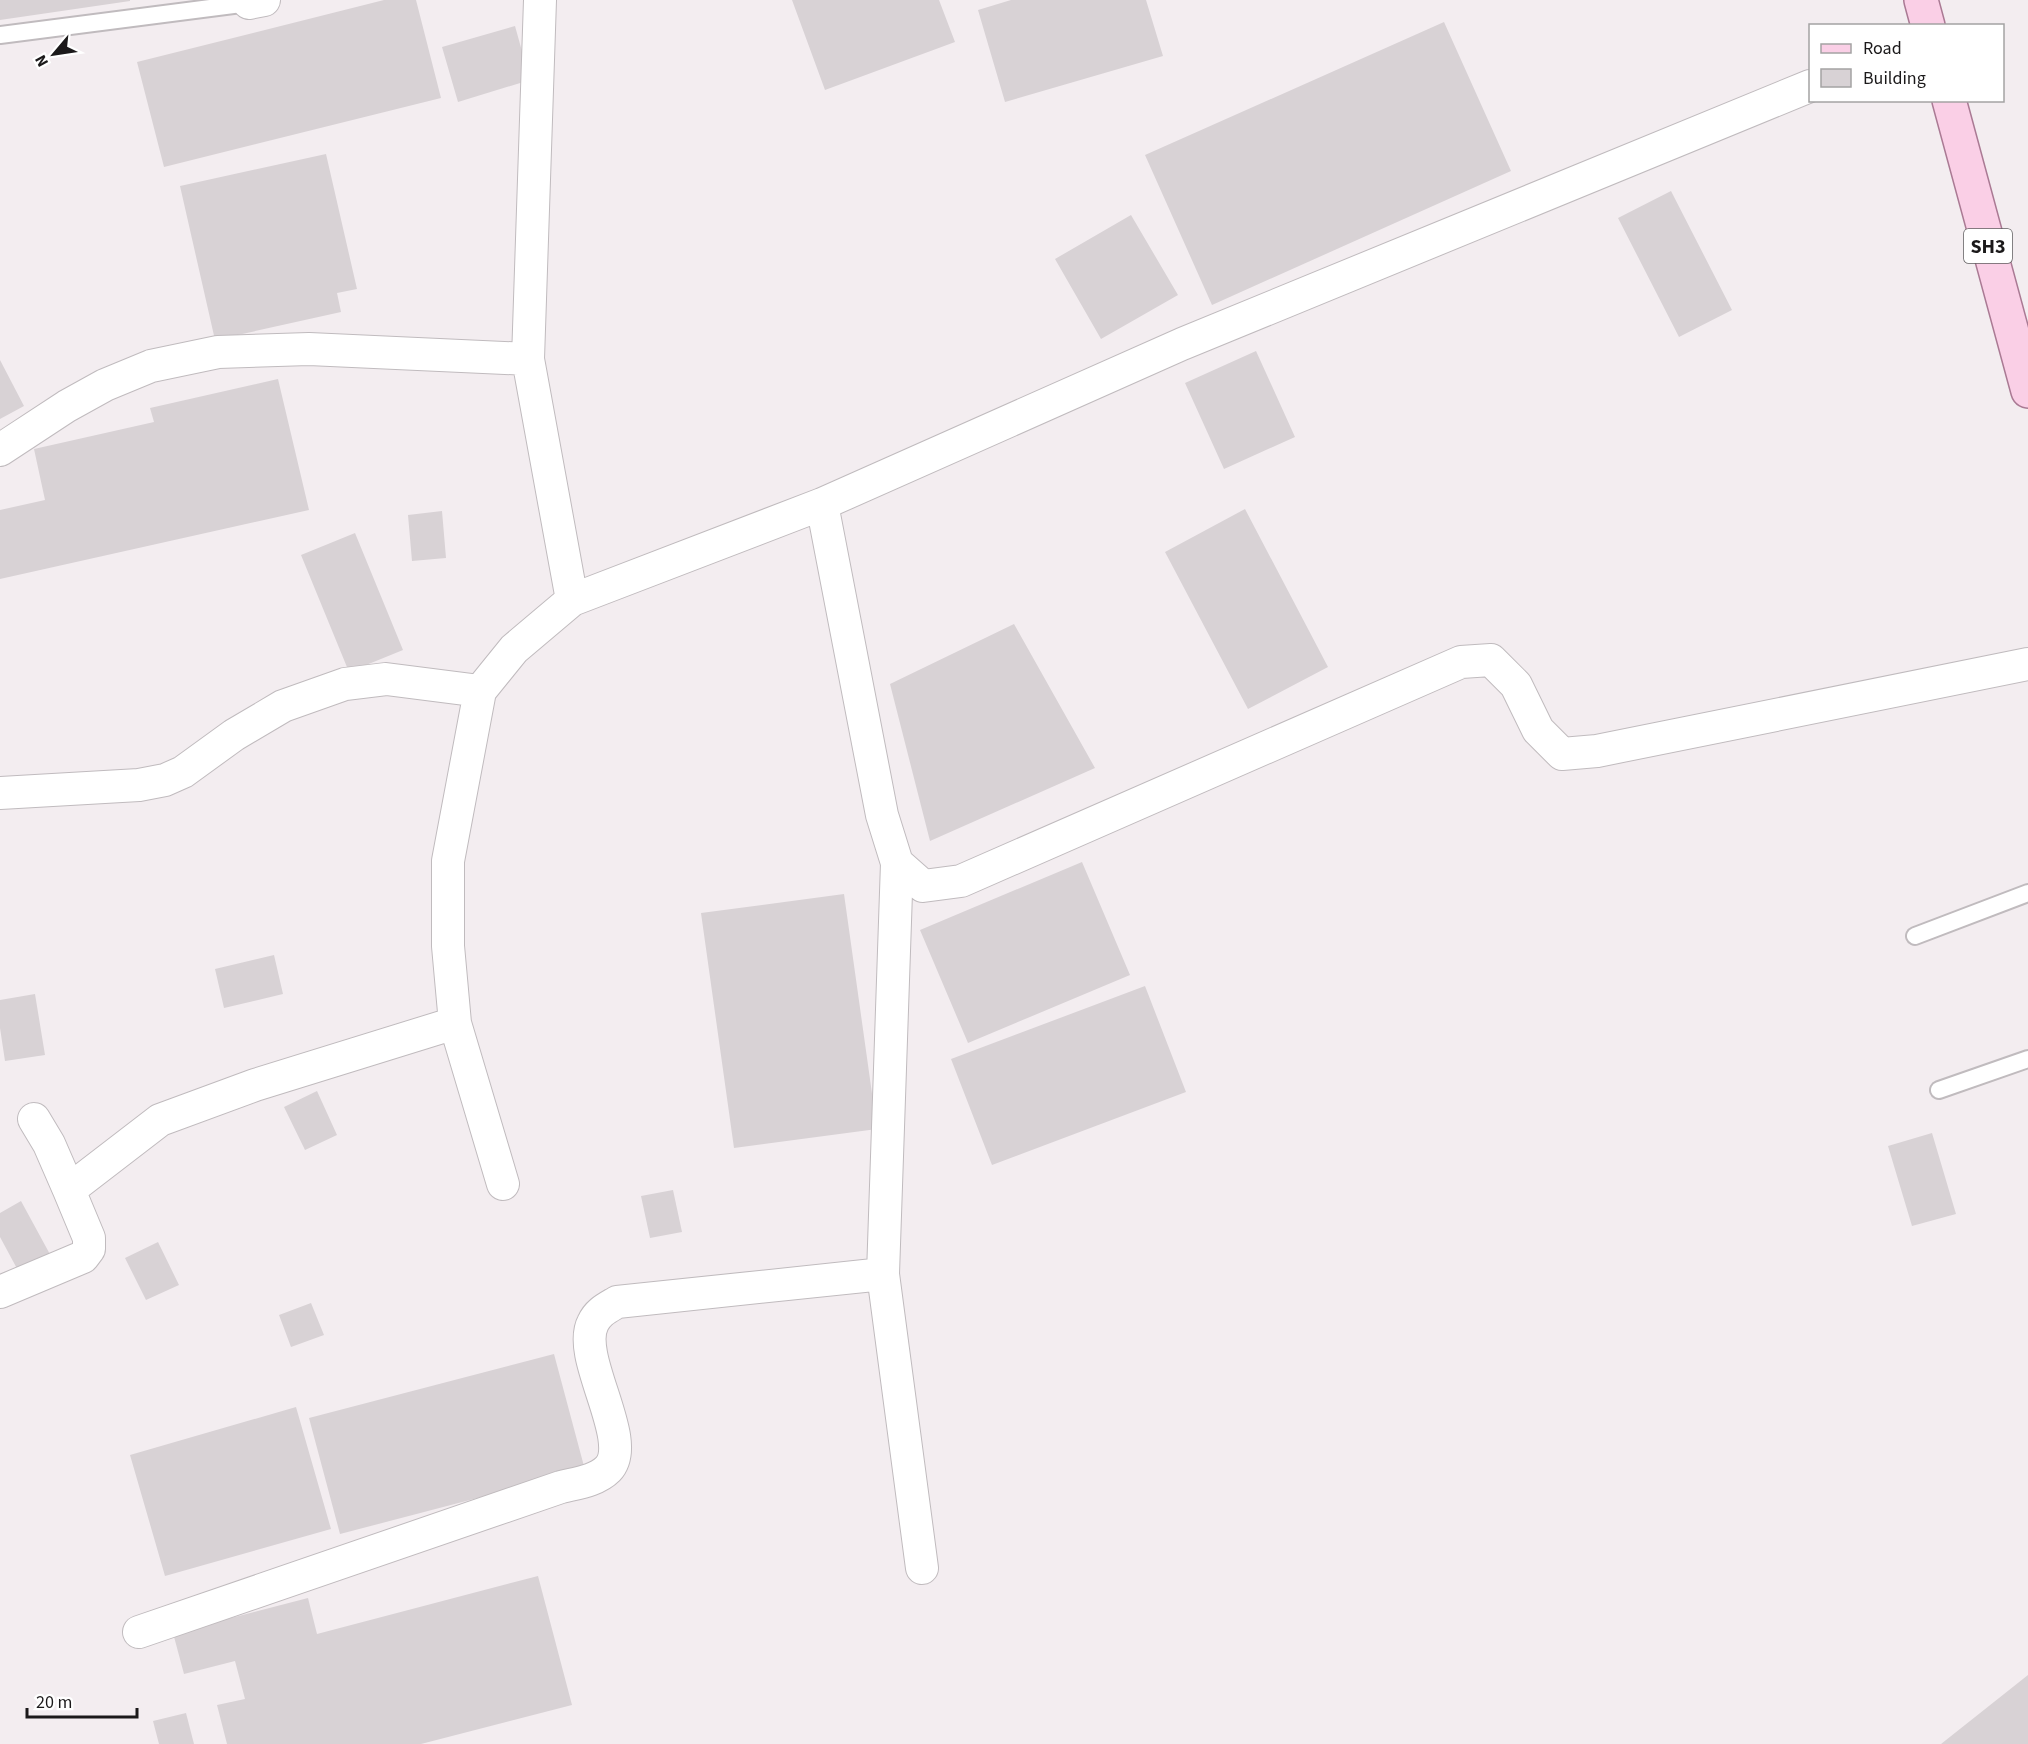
<svg xmlns="http://www.w3.org/2000/svg" width="2028" height="1744" font-family="'Source Sans 3',sans-serif">
  <rect width="100%" height="100%" fill="#f3edf0"/>
  <path fill="#d8d2d5" d="M0,0H130V1L0,20Z
    M384,0H416L441,98L164,167L137,62Z
    M792,0H939L955,42L825,90Z
    M1011,0H1146L1163,56L1005,102L978,10Z
    M1444,22L1511,171L1212,305L1145,155Z
    M515,26L530,80L458,102L442,47Z
    M326,154L357,289L337,293L341,312L215,340L180,186Z
    M1671,191L1732,310L1679,337L1618,218Z
    M1131,215L1178,295L1101,339L1055,259Z
    M1256,351L1295,437L1224,469L1185,383Z
    M0,360L24,406L0,419Z
    M278,379L309,510L0,579V510L45,500L34,449L154,422L150,408Z
    M1245,509L1328,667L1248,709L1165,552Z
    M442,511L446,558L412,561L408,515Z
    M355,533L403,650L349,672L301,555Z
    M1014,624L1095,768L930,841L890,684Z
    M1082,862L1130,975L968,1043L920,930Z
    M844,894L877,1129L734,1148L701,913Z
    M274,955L283,994L224,1008L215,969Z
    M1145,986L1186,1092L992,1165L951,1059Z
    M35,994L45,1055L5,1061L0,1028V1000Z
    M317,1091L337,1135L305,1150L284,1107Z
    M1932,1133L1956,1214L1912,1226L1888,1146Z
    M673,1190L682,1232L650,1238L641,1196Z
    M21,1201L52,1258L21,1276L0,1237V1213Z
    M158,1242L179,1285L146,1300L125,1258Z
    M311,1303L324,1335L291,1347L279,1315Z
    M554,1354L585,1470L340,1534L309,1418Z
    M296,1407L331,1529L165,1576L130,1455Z
    M538,1576L572,1705L421,1744H227L217,1705L245,1699L235,1661L184,1674L173,1633L308,1598L317,1634Z
    M2028,1675V1744H1941Z
    M186,1713L194,1744H159L153,1721Z"/>
  <g fill="none" stroke-linecap="round" stroke-linejoin="round">
    <g stroke="#c0bbbe" stroke-width="20">
      <path id="service" d="M0,35L249,3
        M1915,936L2028,893
        M1939,1090L2028,1059"/>
    </g>
    <g stroke="#c0bbbe" stroke-width="34">
      <path id="minor" d="M540,0L528,359L572,600
        M249,3L264,0
        M0,450L67,406L105,385L151,366L218,352L309,349L528,359
        M822,504L882,815L897,863L923,886L961,881L1461,662L1491,660L1516,685L1538,730L1562,754L1597,751L2028,664
        M0,793L139,785L165,780L183,772L234,735L283,706L345,684L386,679L480,691
        M897,863L883,1274L922,1568
        M34,1119L49,1144L69,1190
        M503,1184L455,1023L448,946V861L480,691L514,649L572,600L822,504L1182,344L1810,86
        M0,1292L83,1257L89,1249V1238L69,1190L160,1120L255,1085L455,1023
        M139,1632L561,1487C577,1483 596,1481 608,1469C635,1441 575,1357 593,1323C598,1312 607,1308 617,1302L883,1274"/>
    </g>
    <g stroke="#aa7a94" stroke-width="36">
      <path id="primary" d="M1921,0L1928,26
        M1949,100L2028,391"/>
    </g>
    <use href="#service" stroke="#fff" stroke-width="16"/>
    <use href="#minor" stroke="#fff" stroke-width="32"/>
    <use href="#primary" stroke="#facfe6" stroke-width="33"/>
  </g>
  <g text-anchor="middle" stroke-width="4.5" stroke-linejoin="round" paint-order="stroke">
    <rect fill="#fff" stroke="#5f5e5f" stroke-width="1.5" x="1964" y="229" width="48" height="34" rx="4.5"/>
    <g font-size="20" font-weight="bold" fill="#1b191a">
      <text x="1988" y="253">SH3</text>
    </g>
  </g>
  <rect x="1809" y="24" width="195" height="78" fill="#ffffff" stroke="#a4a3a3" stroke-width="1.5"/>
  <rect x="1821" y="44" width="30" height="9" fill="#facfe6" stroke="#a4a3a3" stroke-width="1.5"/>
  <text x="1863" y="54" font-size="18" fill="#1b191a">Road</text>
  <rect x="1821" y="69" width="30" height="18" fill="#d8d2d5" stroke="#a4a3a3" stroke-width="1.5"/>
  <text x="1863" y="84" font-size="18" fill="#1b191a">Building</text>
  <g transform="translate(54 54) rotate(241)" stroke="#ffffff" stroke-width="4.5" paint-order="stroke">
  <path d="M0-4.5L10 22L0 15L-10 22Z" fill="#1b191a"/>
  <text y="-9" font-size="16" font-weight="bold" text-anchor="middle" fill="#1b191a">N</text>
  </g>
  <path d="M27 1708v9h110v-9" fill="none" stroke="#1b191a" stroke-width="3"/>
  <text x="36" y="1708" font-size="18" fill="#1b191a" stroke="#ffffff" stroke-width="4.5" paint-order="stroke">20 m</text>
</svg>
